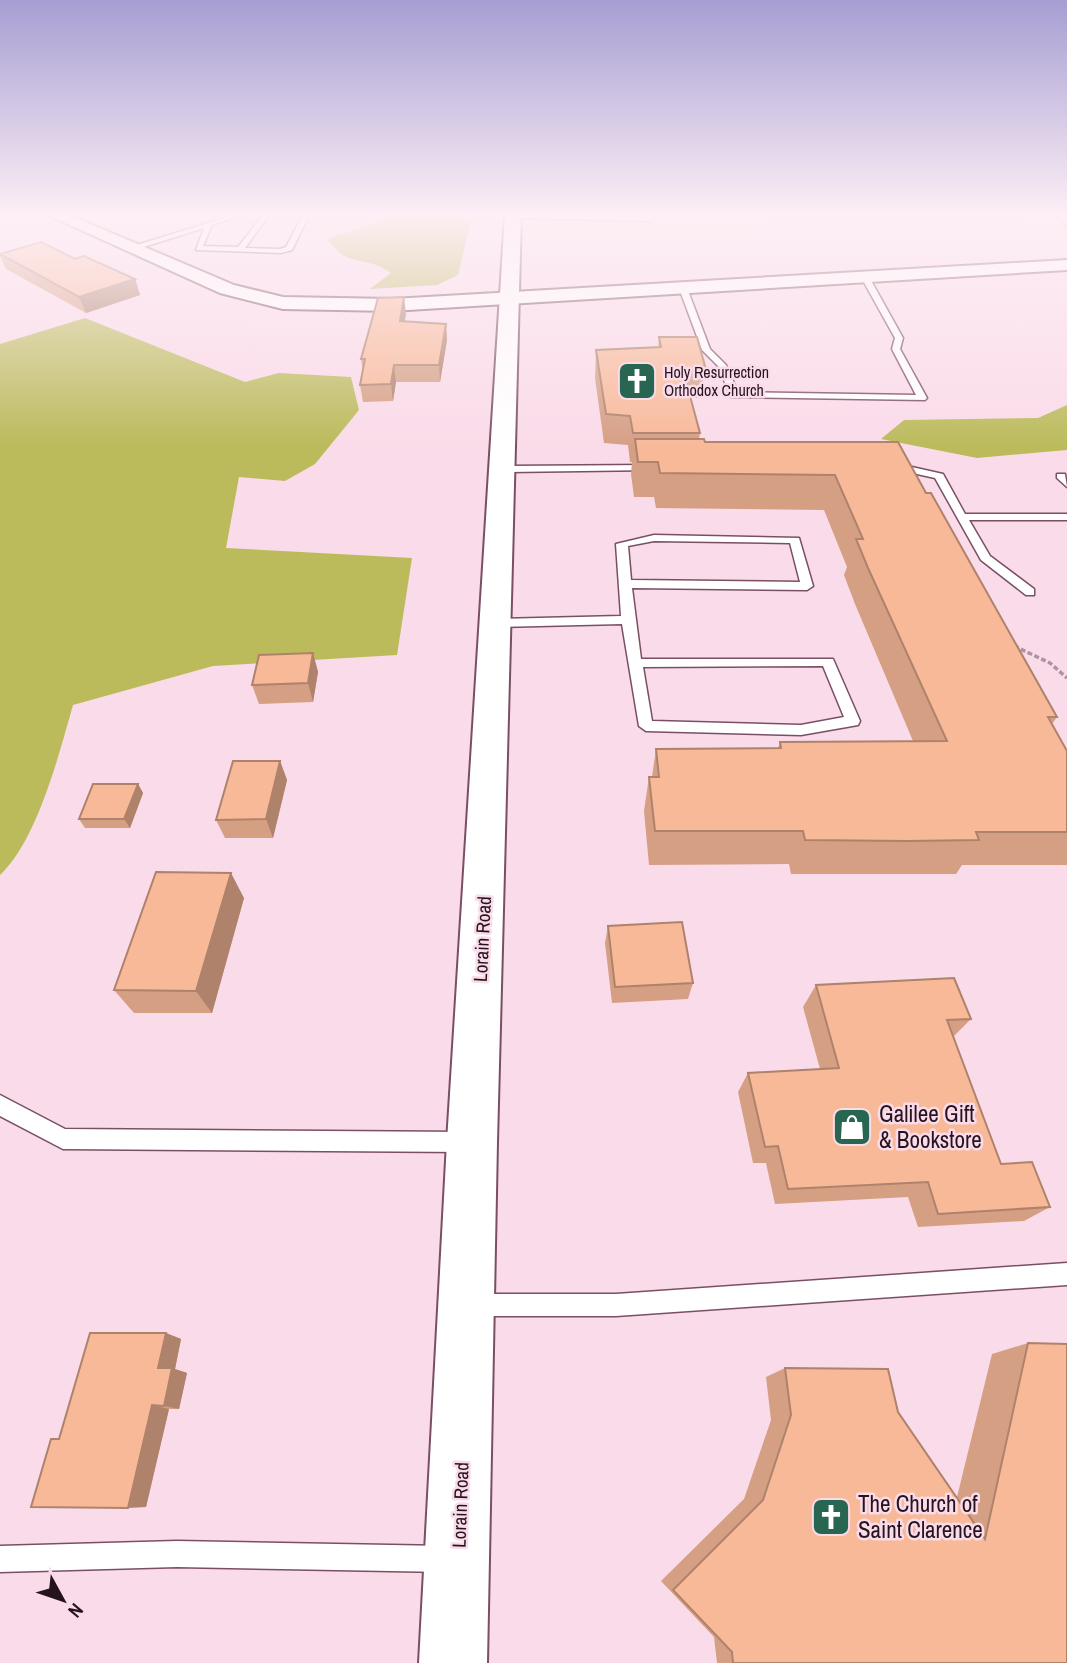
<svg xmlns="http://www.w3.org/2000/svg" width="1067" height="1663" font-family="'Archivo Narrow',sans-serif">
  <rect width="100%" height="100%" fill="#fadbe9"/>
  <path fill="#bbbb5b" d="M387,215H472L458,275L437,285L370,289L391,273C365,254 349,270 327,239L382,221Z
    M85,318L245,382L279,373L351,377L359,410L315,464L285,481L239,477L226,548L412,558L397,655L213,666L73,705C59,754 37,841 0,875V344Z
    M1067,405V450L977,458L881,439L904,420L1038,418Z"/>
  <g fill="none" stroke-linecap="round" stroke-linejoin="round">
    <path fill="#e47cb2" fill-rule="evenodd" d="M1055,215H1060L1067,225V231Z"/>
    <g stroke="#7a4f65" stroke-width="3">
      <path id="service" d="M234,215H242L212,225L203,246L238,247L263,215H269L245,248L280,249L286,247L303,215H309L292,250L281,253L196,250L204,228L134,250L127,248Z
        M511,215L647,217L656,215L649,221L513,218Z
        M865,275L869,277L903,338L900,349L927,398L925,400L731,397L718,366L702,350L679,288L683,286L687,288L710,349L726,365L738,392L916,395L892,349L895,338L861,277Z
        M894,463L943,474L965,514H1067V520H969L990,556L1034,589V595H1026L981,560L935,478L890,468V464Z
        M651,465L655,466V470L503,472L498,469L503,466Z
        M1057,474H1065L1067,487L1057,478Z
        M654,535L799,538L813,586L807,590L632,588L641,659H833L860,721L858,725L801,735L646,731L639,726L622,624L497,627L491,623L497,619L621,616L616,544ZM654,541L790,543L800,582L631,580L628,546ZM823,666L844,717L801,725L652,721L643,667Z
        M0,1095L65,1129L466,1132L473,1135L476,1142L473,1149L466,1152L63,1149L0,1116Z
        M1067,1263V1285L616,1316H474L466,1313L463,1305L466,1297L474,1294H616Z
        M177,1541L445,1546L454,1550L458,1559L454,1568L445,1572L177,1567L0,1572V1546Z"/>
    </g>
    <g stroke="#7a4f65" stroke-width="4">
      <path id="tertiary" d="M48,215H69L234,285L283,297L392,299L1067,260V270L392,311L283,309L220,293Z"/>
    </g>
    <g stroke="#7a4f65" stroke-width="4">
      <path id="primary" d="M505,215H521L497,1142L487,1663H419L447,1142Z"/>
    </g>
    <path stroke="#ae94a0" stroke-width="3.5" stroke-dasharray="5 2.5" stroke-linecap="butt" d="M1014,646L1050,663L1067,678"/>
    <use href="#service" fill="#fff" fill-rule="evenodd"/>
    <use href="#tertiary" fill="#fff" fill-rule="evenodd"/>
    <use href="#primary" fill="#fff" fill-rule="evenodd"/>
  </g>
  <path fill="#d59f84" d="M0,253L75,259L135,279L140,295L86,313L6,269L0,256Z
    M406,313L405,321L446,324L447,340L440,382H396L393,401L363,402L360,385L363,372L361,359Z
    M659,337L705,366L701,394H697V398H691L700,433L699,439L705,442L926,493L1057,717L1052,724L1067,751V865H962L956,874H791L789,864L649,865L644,811L649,777H652L656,749L778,748L780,742L913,741L855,604L844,575L847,567L824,510L656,508L654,497H634L631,474L632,462H630L628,445L604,443L595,378L596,350L658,347Z
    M313,653L318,672L313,702L259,704L252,685Z
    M280,761L287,780L273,838H225L216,820Z
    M138,784L143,793L130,828H85L79,819Z
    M244,898L212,1013H134L114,990Z
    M608,926L693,983L688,999L612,1003L605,943Z
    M816,985L971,1019L953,1037L1001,1164L1050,1207L1024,1221L918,1227L908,1197L775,1204L766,1163H753L738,1092L748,1073L820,1069L803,1007Z
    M166,1333L181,1339L175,1369L187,1373L179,1409H169L146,1507L59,1439Z
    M1028,1343L1067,1663H717L714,1637L661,1581L744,1499L771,1420L766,1377L785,1368L898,1412L957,1497L992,1354Z"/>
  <path fill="#ae826b" d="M135,279L140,295L86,313L79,297Z
    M404,297L406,313L402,337L400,321Z
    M446,324L447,340L440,382L439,365Z
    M394,365L396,382L393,401L391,384Z
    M313,653L318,672L313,702L308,683Z
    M280,761L287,780L273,838L266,819Z
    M138,784L143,793L130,828L124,819Z
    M231,873L244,898L212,1013L196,991Z
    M166,1333L181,1339L175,1369L187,1373L179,1409L164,1406L158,1368Z
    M152,1405L169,1409L146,1507L128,1508Z"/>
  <path fill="#f8b999" stroke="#ae826b" stroke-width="2" d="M41,242L75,259L84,256L135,279L79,297L0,254Z
    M404,297L400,321L446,324L439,365H394L391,384L360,385L365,359H361L378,298Z
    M659,337H697L705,366H699L701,370H683L700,433H633L630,416L606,414L596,350L661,347Z
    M635,439H704L705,442H898L926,493H931L1057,717H1048L1067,751V832H976L979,840L907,841L805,840L803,831H655L649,777H659L656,749L781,748L780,742L947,741L868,568L856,539H863L835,475L660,473L658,462H638Z
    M313,653L308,683L252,685L259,655Z
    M233,761H280L266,819L216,820Z
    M93,784H138L124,819H79Z
    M156,872L231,873L196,991L114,990Z
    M682,922L693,983L615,987L608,926Z
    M954,978L971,1019L947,1020L1001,1164L1032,1162L1050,1207L938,1214L928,1182L788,1189L778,1146L765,1147L748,1073L839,1068L816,985Z
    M90,1333H166L158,1368H172L164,1406L152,1405L128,1508L31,1507L51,1439H59Z
    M1028,1343L1067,1344V1663H733L732,1652L673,1590L763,1500L791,1415L785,1368L888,1369L898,1412L985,1539Z"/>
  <linearGradient id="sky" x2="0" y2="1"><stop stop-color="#a69ed2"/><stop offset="0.48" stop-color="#fdeff5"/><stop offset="1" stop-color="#fdeff5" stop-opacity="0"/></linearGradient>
  <rect width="1067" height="447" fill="url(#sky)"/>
  <defs>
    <g id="church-square" transform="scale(2.0125)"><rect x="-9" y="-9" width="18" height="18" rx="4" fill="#286652" stroke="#fadbe9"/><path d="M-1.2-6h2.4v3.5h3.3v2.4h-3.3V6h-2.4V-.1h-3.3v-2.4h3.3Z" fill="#fff"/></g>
    <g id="shop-square" transform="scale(2.0125)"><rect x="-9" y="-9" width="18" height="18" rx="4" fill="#286652" stroke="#fadbe9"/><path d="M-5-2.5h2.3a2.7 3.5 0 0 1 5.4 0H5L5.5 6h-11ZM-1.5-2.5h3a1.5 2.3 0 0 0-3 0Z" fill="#fff"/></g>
  </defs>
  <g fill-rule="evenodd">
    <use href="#church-square" x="637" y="381"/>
    <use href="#shop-square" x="852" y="1127"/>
    <use href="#church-square" x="831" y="1517"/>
  </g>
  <g text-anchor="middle" stroke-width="5" stroke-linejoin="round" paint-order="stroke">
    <g font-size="16" fill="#25141d" stroke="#fadbe9" text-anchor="start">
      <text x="664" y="378">Holy Resurrection<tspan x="664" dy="18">Orthodox Church</tspan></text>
    </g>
    <g font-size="19" fill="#25141d" stroke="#fadbe9">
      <text transform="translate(482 939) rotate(-87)" y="7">Lorain Road</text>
      <text transform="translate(460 1505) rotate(-88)" y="7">Lorain Road</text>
    </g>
    <g font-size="23" fill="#25141d" stroke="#fadbe9" text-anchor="start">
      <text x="879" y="1122">Galilee Gift<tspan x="879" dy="26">&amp; Bookstore</tspan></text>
      <text x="858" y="1512">The Church of<tspan x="858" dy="26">Saint Clarence</tspan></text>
    </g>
  </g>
  <g transform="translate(63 1600) rotate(130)" stroke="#fadbe9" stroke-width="5" paint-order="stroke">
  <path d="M0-5L12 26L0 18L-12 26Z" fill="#25141d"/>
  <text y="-10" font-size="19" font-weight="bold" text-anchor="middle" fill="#25141d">N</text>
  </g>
</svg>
